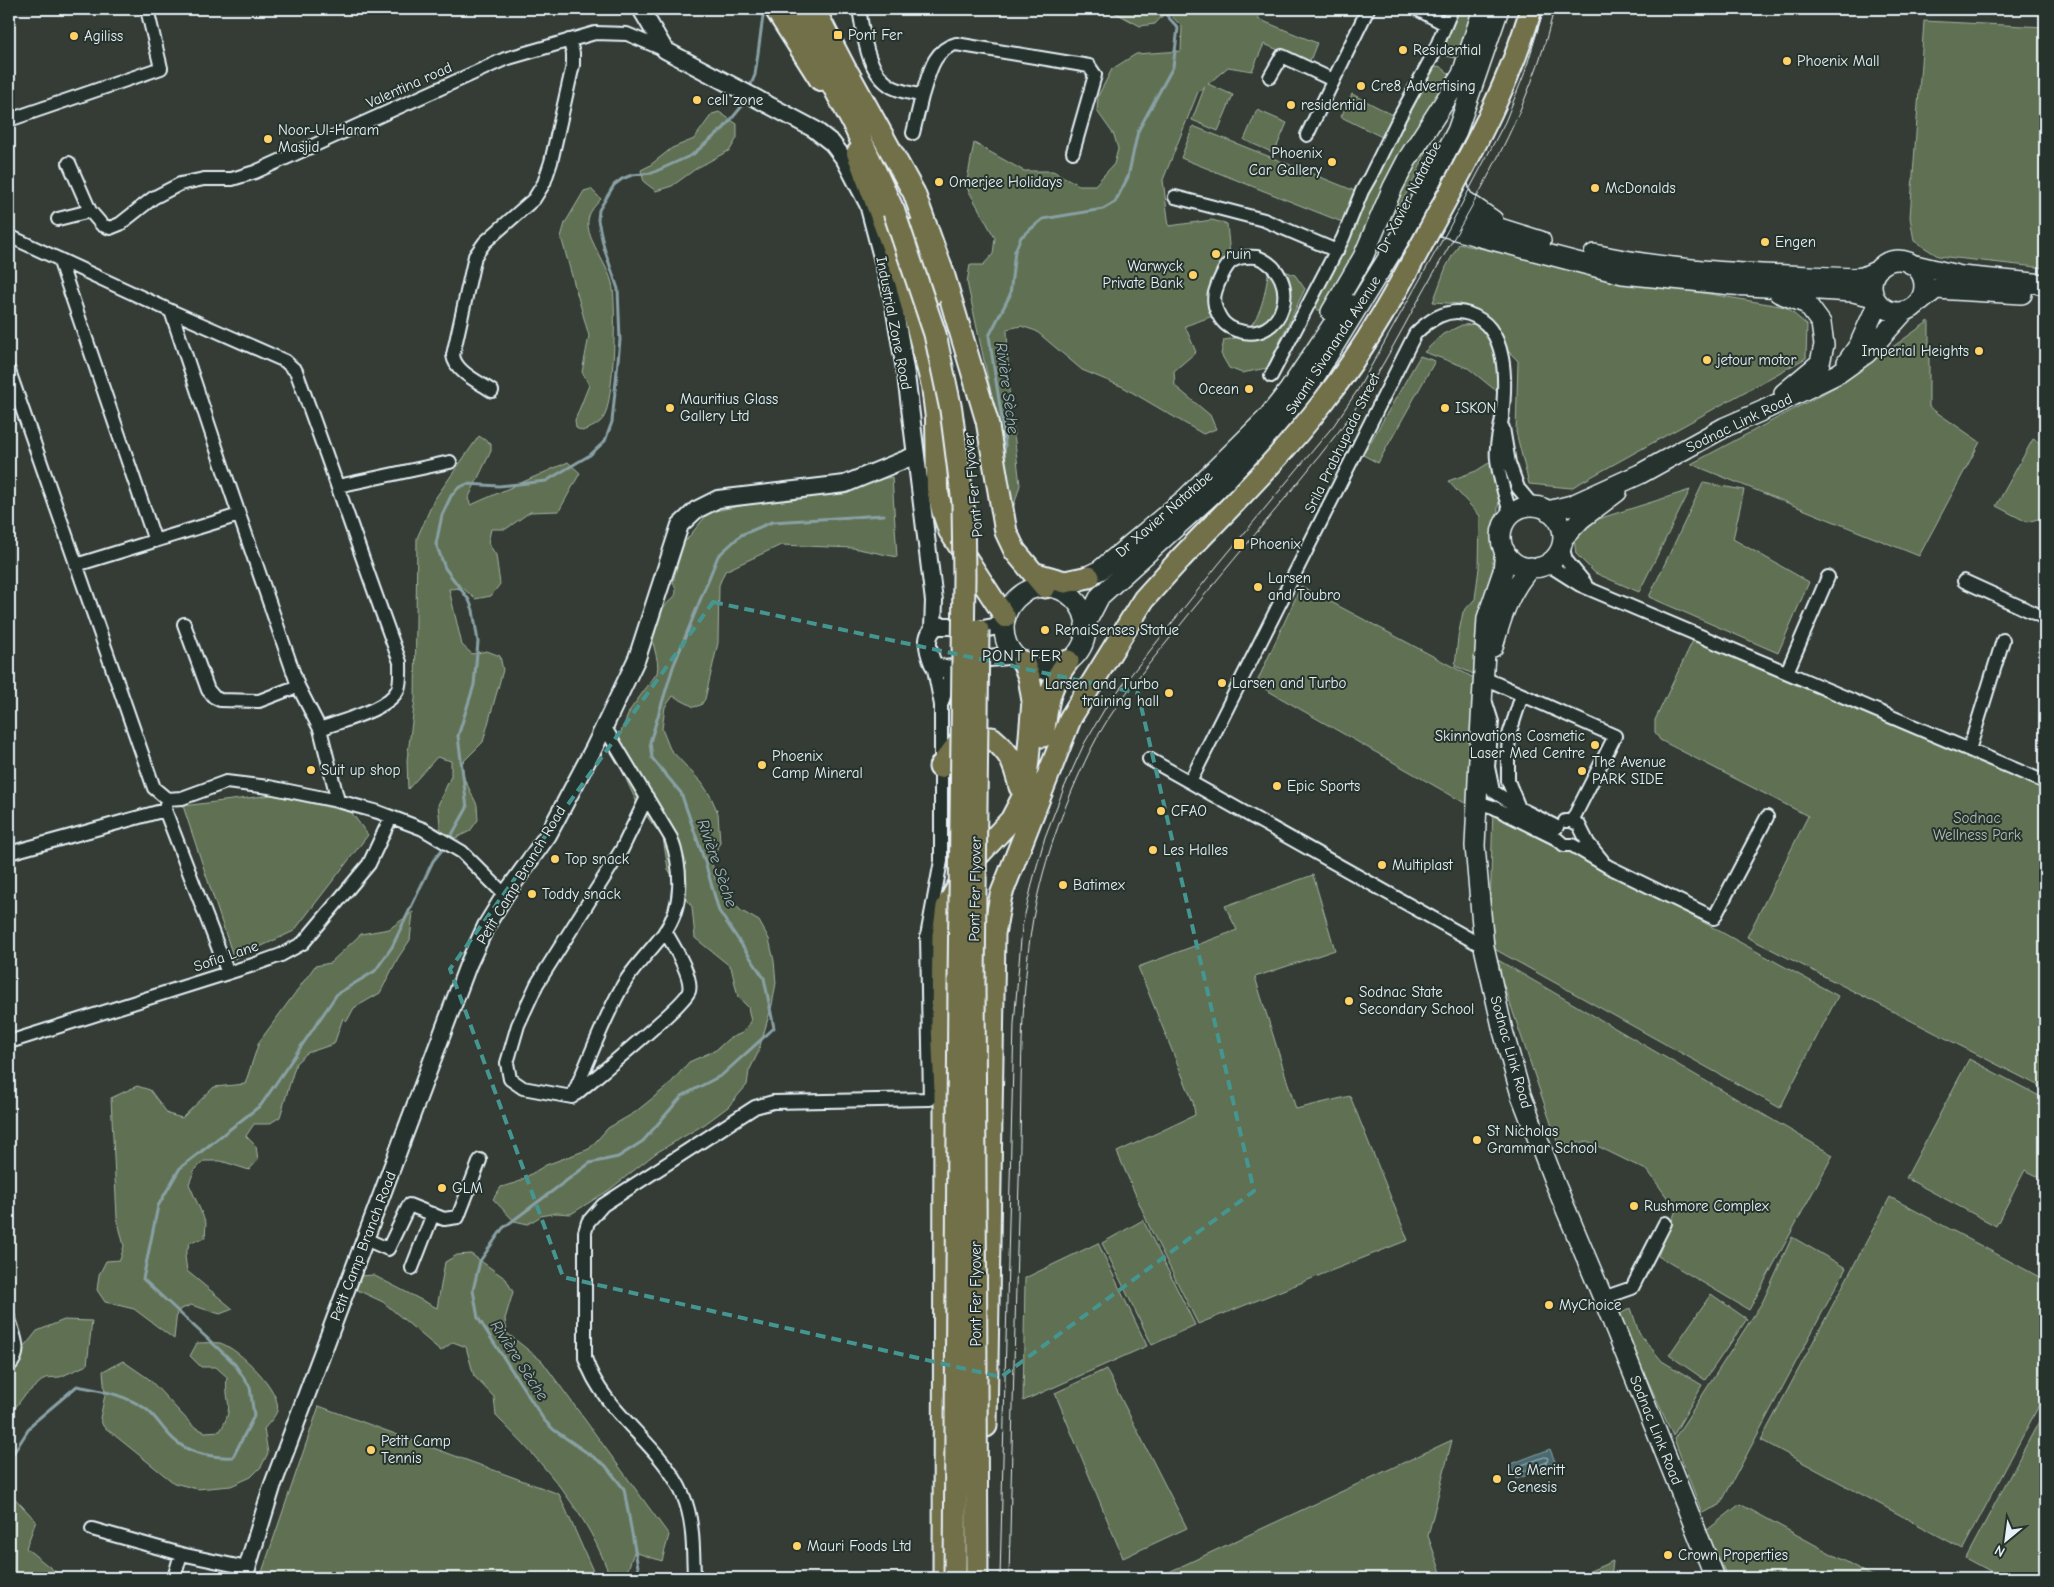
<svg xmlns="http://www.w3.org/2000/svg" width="2054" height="1587" font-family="'Comic Neue',sans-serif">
  <rect width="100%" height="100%" fill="#343c35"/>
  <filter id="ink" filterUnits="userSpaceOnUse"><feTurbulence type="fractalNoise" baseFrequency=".02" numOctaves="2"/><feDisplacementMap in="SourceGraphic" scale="10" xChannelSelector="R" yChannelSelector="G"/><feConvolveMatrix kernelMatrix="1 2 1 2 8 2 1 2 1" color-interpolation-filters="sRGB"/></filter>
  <g filter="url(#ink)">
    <path fill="#617152" stroke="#a4b1a5" d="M1079,9H1262L1258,19L1317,43L1309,63L1264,44L1252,71L1228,67L1208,84L1233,95L1218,131L1192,120L1205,86L1198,92L1163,180L1169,226L1212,220L1227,224L1231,266L1215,289L1213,316L1185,326L1196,352L1174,371L1175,386L1210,415L1216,429L1203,434L1123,387L1082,370L1036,331L1021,326L1007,329L1009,390L1020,485L1013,509L1004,494L993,402L967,282L970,265H983L993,254L995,238L966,186L974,143L1024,171H1053L1079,185H1095L1114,164L1118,149L1114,135L1097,111L1098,96L1112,69L1136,54L1181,51L1182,27L1167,11L1155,24L1140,26L1114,12L1085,13Z
      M1458,9H1478L1463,46L1455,58L1442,55V47Z
      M1924,21L2045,27V268L1938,256L1914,241L1910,217Z
      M1439,66L1450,74L1442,93L1385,193L1326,311L1317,310L1310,304L1335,254L1342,257L1369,187L1430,69Z
      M1352,94L1399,118L1388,140L1341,117Z
      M1451,95L1414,180L1365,267L1366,259Z
      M1257,110L1287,123L1274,153L1244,140Z
      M719,112L737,124V138L730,150L697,168L672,186L656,191L644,182L641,170L649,166L672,148L694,139L712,114Z
      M1193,126L1360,193L1347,224L1181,158Z
      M591,189L601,199C593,208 587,214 588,226C589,242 608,266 612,283C617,303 614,400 604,417C599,425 591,428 582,431L576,428L575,420L589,385L582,372L589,336L561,237L565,223L584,191Z
      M1459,244L1657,285L1786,307L1807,325L1806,358L1571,488L1529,484L1516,432L1518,361L1486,329L1497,345L1500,394L1468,368L1424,352L1443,334L1462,325L1481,324L1461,304L1433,302L1446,267Z
      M1282,270L1295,275L1305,289L1267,368L1242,373L1229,368L1221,354L1224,340C1228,339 1235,339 1239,336C1260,324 1265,295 1268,274Z
      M1929,321V407L1980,442L1919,556L1691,464L1839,385Z
      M1420,356L1435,361L1378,463L1363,455Z
      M479,436L491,444V451L468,499L471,505L568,462L580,473L559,511L530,512L506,529H491L488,543L496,555L500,584L491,596L475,599L463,588L449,589L462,645L472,654L487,651L500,656L503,670L483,742L462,763L464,778L477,805L478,820L470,831L456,838L441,834L438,805L451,776V761L437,757L408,789L407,760L415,699L417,538L434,500Z
      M2033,439L2045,445V517L2027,522L1996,506Z
      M1503,454L1492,574L1478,676L1455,666L1458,637L1463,612L1475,599L1479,568L1480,516L1448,481L1476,471Z
      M892,477L897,557L853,548L781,545L725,571L719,585L718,643L705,699L701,705L694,707L673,696L665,707L662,729L670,749L702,783L711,797L718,813L720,842L712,862L715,879L740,910L759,921L769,939L774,961L776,983L772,1005L758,1053L749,1071L747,1085L728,1107L705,1124L656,1153L609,1190L571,1214L556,1213L541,1216L528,1224L514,1221L493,1199L501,1187L516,1183L546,1165L589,1149L608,1128L634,1113L669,1085L689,1062L716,1050L728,1039L742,1033L751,1022L748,1007L738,997L731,967L695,938L692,907L668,869L663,838L637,803L613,751L630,710L657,673C661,658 648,642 654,626C656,621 659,613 663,608C671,597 681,598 673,582L683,544L709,512Z
      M1703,483L1744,490L1733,539L1809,582L1778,653L1649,597Z
      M1690,490L1639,592L1595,573L1576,554L1574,539L1598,519Z
      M1301,586L1474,678L1470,806L1256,684Z
      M1696,634L2045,783V1089L1747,937L1808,816L1660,740L1655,732V720Z
      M272,795L351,812L368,835L294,931L234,959L183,806Z
      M1493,807L1838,996L1780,1108L1489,946Z
      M1313,875L1335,950L1255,977L1296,1109L1350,1096L1408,1240L1198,1324L1150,1228L1117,1152L1195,1115L1193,1102L1138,967L1237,930L1225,906Z
      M413,912L410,940L398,958L380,993L354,1008L347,1021L343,1018L334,1044L307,1053L296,1063L280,1117L269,1124H254L246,1136L256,1146L258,1160L249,1170L221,1161H204L194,1171L189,1184L206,1223L205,1238L190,1242L185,1256L187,1271L233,1309L220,1314L191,1305L177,1311L174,1339L134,1309L105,1302L97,1290L99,1275L106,1261L120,1260L124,1246L117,1218L111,1098L137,1086L150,1090L168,1114L182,1118L214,1087L245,1084L259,1042L315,966L330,963L361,934L389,929Z
      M1498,960L1833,1155L1749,1310L1658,1256L1676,1210L1648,1171L1587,1141L1559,1147L1502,980Z
      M1969,1059L2045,1099V1180L2025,1170L1996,1226L1906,1178Z
      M1890,1197L2045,1280V1394L1963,1549L1761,1440Z
      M1143,1220L1195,1325L1152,1345L1102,1243Z
      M1792,1237L1846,1268L1720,1505L1702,1513L1674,1439L1763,1301Z
      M1098,1243L1147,1346L1023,1401L1025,1278Z
      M471,1254L506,1279L513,1292L505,1319L507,1333L542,1361L669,1535L662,1561L634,1552L625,1578H610C591,1516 541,1461 496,1416L494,1397L474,1376L466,1347L453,1342L441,1351L383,1302L355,1289L360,1276L373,1275L437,1308L445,1262L457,1255Z
      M1711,1294L1747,1319L1705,1380L1669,1355Z
      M1631,1308L1639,1333L1662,1361L1702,1385L1673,1436L1618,1315Z
      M64,1320L92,1321L87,1365L60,1377L45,1378L24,1396L15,1408L9,1430V1366L37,1331Z
      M197,1343C204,1343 213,1342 220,1343C238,1348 283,1391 277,1411C275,1417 268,1424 264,1429L268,1453L261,1467L251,1477L231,1486L197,1489L174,1483L103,1426L100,1418L105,1395L103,1371L123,1361L149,1379L193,1426L205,1432L220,1431C236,1405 224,1402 227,1377L216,1367H201L190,1356Z
      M1106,1369L1187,1528L1123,1558L1055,1393Z
      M319,1406L559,1494L596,1578H260Z
      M2045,1410V1578H2003L1966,1558Z
      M1452,1440L1428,1536L1443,1578H1156Z
      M9,1492L36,1521L26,1548L63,1578H9Z
      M1740,1504L1876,1578H1728L1706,1531Z
      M1613,1561L1611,1578H1574Z"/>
    <path fill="#496b70" stroke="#89a1a6" d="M1550,1449L1556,1464L1517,1479L1511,1464Z"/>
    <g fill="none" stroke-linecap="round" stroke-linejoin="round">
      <path stroke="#a8bbc2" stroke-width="1" d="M1545,1457L1548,1458L1547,1462L1522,1472L1519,1470L1520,1466Z"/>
      <path stroke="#89a1a6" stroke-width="3" d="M749,89L755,75L764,9
        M1003,459L1005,446L1004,432L989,336L1010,295L1015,251L1021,237L1043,219L1103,209L1115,202L1128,177L1138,131L1173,67L1178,28L1161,9
        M449,840L467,808L458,736L474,685L478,642L473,610L469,600L445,568L436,544L442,515L451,496L458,488L467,484L499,486L546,481L590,455L605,441L612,422L620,340L618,289L604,248L598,220L599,210L614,185L622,179L632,175L652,173L692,155L724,128L743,105L746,97
        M9,1460L32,1424L77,1386C102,1391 124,1394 146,1409C158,1418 165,1434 178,1443C192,1454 215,1458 233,1457L254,1416L250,1387L234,1363L143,1279L158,1206L180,1168L261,1105L337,994L375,971L392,947L433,861L446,845
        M9,1571L14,1578
        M640,1578L624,1489L605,1465L554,1430L544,1420L478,1318L473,1290L480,1261L503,1228L590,1163L618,1157L643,1141L682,1096L722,1075L774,1028L764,978L719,911L705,862L681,793L652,758L650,742L673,667L718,556L741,535L772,522L884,515"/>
      <g stroke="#e8f1f8" stroke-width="16">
        <path id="minor" d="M859,9C864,35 866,72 892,87C901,92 913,93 922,96C929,75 932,50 956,44L1089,66L1095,75L1073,152
          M1417,9L1445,24
          M1270,77L1282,56L1333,80
          M9,120L161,68L147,9
          M913,133L922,96
          M1307,135L1368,9
          M69,163L90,211L102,225L110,228L120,224L153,198L180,184L204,179H232L255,172L505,59L595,33L627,34L665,50
          M1175,197L1264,220L1337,251
          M58,219L90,211
          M9,236L171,311L221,462L298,686L320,729L338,801
          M1257,257C1306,276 1283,347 1236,330C1224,326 1219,318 1215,306C1213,297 1215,292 1218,284C1227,263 1231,255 1257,257Z
          M59,259L155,541
          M171,311L285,361L296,371C332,468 364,565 400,662C400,671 401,681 398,689C389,710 340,721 320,729
          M9,371L154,788L167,799L182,798L226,782L269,787L338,801L378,812L423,829L462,852L505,895
          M1271,376L1343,238L1362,191L1370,177L1399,118L1433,55L1452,9
          M492,391C479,382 455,372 453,355L475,256L485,242L534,199L544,183L551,162L573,65V53L569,40
          M1503,428L1509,463L1518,488L1533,506
          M338,486L450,462
          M1562,546L1566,560L1585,583
          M1547,564L1580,585L2045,782
          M76,565L239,515
          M1964,581L2045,618
          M184,624L208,690L214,697L220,700L259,701L298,686
          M1787,672L1828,577
          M1484,678L1615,736L1572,821
          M942,703L949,678L954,668
          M1486,703L1492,722L1488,767L1493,791L1519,808L1557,827
          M1969,750L2003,640
          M1149,759L1484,947
          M1190,782L1415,334C1429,320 1447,307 1469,314C1509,327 1506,383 1502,418C1500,432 1495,445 1497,459C1499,478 1505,496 1511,515
          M167,799L165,810L228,973
          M1477,802L1493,807L1557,839L1564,845H1572L1609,867L1714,918L1767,817
          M1519,808L1508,781V752L1509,735L1522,695
          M1565,821H1572L1579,825L1588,843L1602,860
          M9,853L165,810
          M9,1042L253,965L281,955L303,943L369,864L391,817
          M576,1094C592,1080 686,1004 689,991C693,976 673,945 665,931
          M572,1097C589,1061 602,1022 622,987C633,967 651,951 664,933C684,906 682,868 671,838L604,726
          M572,1097L523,1088L510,1079L507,1063L518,1025L537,984L622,849L647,797
          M365,1239L388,1249L409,1205L444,1219L458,1217L480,1160
          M412,1268L433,1214
          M1603,1298L1632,1288L1665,1223
          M9,1319C14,1336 23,1353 9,1366
          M92,1529L181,1554L247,1568
          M174,1578L181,1554
          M694,1578C693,1551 694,1520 683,1495C661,1443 603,1414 585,1358V1232L588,1222L603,1205L755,1107L773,1102L930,1099L927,936L941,861V705L933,664"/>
      </g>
      <g stroke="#e8f1f8" stroke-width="20">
        <path id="tertiary" d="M641,9L665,50L814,129L832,143L845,160L868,204L892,295L906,375L934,601L933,628
          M1004,625L972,631L950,626H937C923,635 928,651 933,664L943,669L954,668L981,659L1015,655
          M244,1578L272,1487L468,965L486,926L505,895L548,835L594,748L637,658L680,525L696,510L718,499L845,484L916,455"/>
      </g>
      <g stroke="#e8f1f8" stroke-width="22">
        <path id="secondary" d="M1462,74L1483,9
          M1454,170L1460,194L1464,200L1493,220
          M1426,207L1436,208L1541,241
          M1422,213L1439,225L1477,236L1623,274L1732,285L1853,292L1874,297
          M1594,254C1679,273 1768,274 1854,278L1863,277L1878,270
          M1872 286a26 26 0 1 1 52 0a26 26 0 1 1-52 0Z
          M1911,264L1961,276L2045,284
          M1779,293L1807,304L1821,323L1824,345L1820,363L1784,393
          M1920,302L1936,289L2022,294
          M1331,312L1363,257L1393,187L1407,160L1461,76
          M1847,362L1859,345L1878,303
          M1501 537a31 31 0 1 1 62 0a31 31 0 1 1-62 0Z
          M1548,511L1572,505L1640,474L1725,427L1762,411L1839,373L1867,353L1904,312
          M1563,538L1581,519L1617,492
          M1505,551L1503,571L1487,618L1480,737L1475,846L1484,947L1503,1031L1521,1095L1554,1181L1603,1298L1715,1578
          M1074,583L1100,570L1185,499L1267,418L1289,390L1347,303
          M1004 628a41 41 0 1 1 82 0a41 41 0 1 1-82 0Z
          M1085,625L1100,596L1241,468L1283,421L1309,386L1402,235L1457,131L1499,9
          M1493,647C1502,616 1509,591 1531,567"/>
      </g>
      <g stroke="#e8f1f8" stroke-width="24">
        <path id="primary" d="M775,9L820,80
          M857,153L905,281L932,386L936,418L937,489L942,510L949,531L1005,617"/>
      </g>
      <g stroke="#e8f1f8" stroke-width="25">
        <path id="trunk" d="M792,9L853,123L894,212
          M814,9L854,86
          M848,73L914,193L943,273L987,421L1006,532L1015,551L1045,587
          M913,230L932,294
          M1033,573L1065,582L1089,577
          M1043,736C1048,702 1047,689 1068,661
          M940,767L962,739L992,738C1011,754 1014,763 1020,787
          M986,1426L994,934L1001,895L1071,717L1144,599L1181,558
          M944,1578L945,1092L942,1024L943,936L947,907L971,863L1011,820L1023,797L1028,760L1033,701L1029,677L1023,662"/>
      </g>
      <use href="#minor" stroke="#26332d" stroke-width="12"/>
      <use href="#tertiary" stroke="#26332d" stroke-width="16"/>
      <use href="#secondary" stroke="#26332d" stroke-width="19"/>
      <use href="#primary" stroke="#71704a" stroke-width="20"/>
      <use href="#trunk" stroke="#71704a" stroke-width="21"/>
      <path stroke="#e8f1f8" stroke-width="1" d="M1000,1578L1014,1024L1022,927L1033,880L1045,837L1064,788L1084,744L1107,705L1217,566L1334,425L1357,391L1449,228L1505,122L1525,72L1544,9
        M1009,1578C1012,1446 1015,1313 1019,1181C1022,1098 1019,1013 1031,931C1040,869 1063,807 1090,751C1110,710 1141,674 1170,638C1225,568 1285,501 1339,431C1373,387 1397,338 1424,290C1475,201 1531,110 1554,9"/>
      <g stroke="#e8f1f8" stroke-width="25" stroke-linecap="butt">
        <path id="trunk-bridge" d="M894,212L935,334L951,410L963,503L964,576L959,981L955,1578
          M1181,558C1230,507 1281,457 1324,401C1368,345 1402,281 1436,218C1473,150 1510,83 1531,9
          M977,1578L974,982L978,630"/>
      </g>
      <use href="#trunk-bridge" stroke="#71704a" stroke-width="21"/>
    </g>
  </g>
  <path fill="none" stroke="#459590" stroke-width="4" stroke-dasharray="10 6" stroke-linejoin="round" d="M713,602L1138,693L1254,1191L1001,1377L563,1277L450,969Z"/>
  <g fill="#ffd166" stroke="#26332d" stroke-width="2">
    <rect x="833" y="30" width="10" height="10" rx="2.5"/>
    <circle cx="74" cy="36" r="5"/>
    <circle cx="1403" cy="50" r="5"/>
    <circle cx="1787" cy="61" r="5"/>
    <circle cx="1361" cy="86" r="5"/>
    <circle cx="697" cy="100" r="5"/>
    <circle cx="1291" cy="105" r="5"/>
    <circle cx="268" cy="139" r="5"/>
    <circle cx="1332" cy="162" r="5"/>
    <circle cx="939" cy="182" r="5"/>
    <circle cx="1595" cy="188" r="5"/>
    <circle cx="1765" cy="242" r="5"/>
    <circle cx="1216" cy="254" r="5"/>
    <circle cx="1193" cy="275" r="5"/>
    <circle cx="1979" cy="351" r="5"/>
    <circle cx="1707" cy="360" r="5"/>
    <circle cx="1249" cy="389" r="5"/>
    <circle cx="670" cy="408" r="5"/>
    <circle cx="1445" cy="408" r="5"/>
    <rect x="1233" y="538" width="12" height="12" rx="2.5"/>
    <circle cx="1258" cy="587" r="5"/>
    <circle cx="1045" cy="630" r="5"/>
    <circle cx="1222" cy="683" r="5"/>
    <circle cx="1169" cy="693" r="5"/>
    <circle cx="1595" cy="745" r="5"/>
    <circle cx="762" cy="765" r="5"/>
    <circle cx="311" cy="770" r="5"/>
    <circle cx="1582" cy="771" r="5"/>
    <circle cx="1277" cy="786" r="5"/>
    <circle cx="1161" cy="811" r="5"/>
    <circle cx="1153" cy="850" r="5"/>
    <circle cx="555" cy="859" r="5"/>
    <circle cx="1382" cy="865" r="5"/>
    <circle cx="1063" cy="885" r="5"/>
    <circle cx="532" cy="894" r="5"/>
    <circle cx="1349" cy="1001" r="5"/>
    <circle cx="1477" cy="1140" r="5"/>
    <circle cx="442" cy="1188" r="5"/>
    <circle cx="1634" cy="1206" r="5"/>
    <circle cx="1549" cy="1305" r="5"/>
    <circle cx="371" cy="1450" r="5"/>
    <circle cx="1497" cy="1479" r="5"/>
    <circle cx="797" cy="1546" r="5"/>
    <circle cx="1668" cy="1555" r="5"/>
  </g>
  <g text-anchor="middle" stroke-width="4" stroke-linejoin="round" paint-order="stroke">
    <g font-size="15" fill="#e8f1f8" stroke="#26332d" text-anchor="start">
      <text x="848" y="40">Pont Fer</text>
      <text x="84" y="41">Agiliss</text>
      <text x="1413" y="55">Residential</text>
      <text x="1797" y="66">Phoenix Mall</text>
      <text x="1371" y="91">Cre8 Advertising</text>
      <text x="707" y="105">cell zone</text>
      <text x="1301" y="110">residential</text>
      <text x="278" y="135">Noor-Ul-Haram<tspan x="278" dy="17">Masjid</tspan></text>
      <text x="1322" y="158" text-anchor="end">Phoenix<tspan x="1322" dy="17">Car Gallery</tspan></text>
      <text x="949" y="187">Omerjee Holidays</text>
      <text x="1605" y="193">McDonalds</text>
      <text x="1775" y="247">Engen</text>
      <text x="1226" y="259">ruin</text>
      <text x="1183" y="271" text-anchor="end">Warwyck<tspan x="1183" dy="17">Private Bank</tspan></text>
      <text x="1969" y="356" text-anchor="end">Imperial Heights</text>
      <text x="1717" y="365">jetour motor</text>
      <text x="1239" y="394" text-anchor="end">Ocean</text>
      <text x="680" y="404">Mauritius Glass<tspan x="680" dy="17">Gallery Ltd</tspan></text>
      <text x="1455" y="413">ISKON</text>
      <text x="1250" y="549">Phoenix</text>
      <text x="1268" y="583">Larsen<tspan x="1268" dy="17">and Toubro</tspan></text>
      <text x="1055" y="635">RenaiSenses Statue</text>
      <text x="1232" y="688">Larsen and Turbo</text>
      <text x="1159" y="689" text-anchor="end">Larsen and Turbo<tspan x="1159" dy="17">training hall</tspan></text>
      <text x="1585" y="741" text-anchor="end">Skinnovations Cosmetic<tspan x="1585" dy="17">Laser Med Centre</tspan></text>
      <text x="772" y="761">Phoenix<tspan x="772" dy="17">Camp Mineral</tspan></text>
      <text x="1592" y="767">The Avenue<tspan x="1592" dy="17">PARK SIDE</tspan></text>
      <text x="321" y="775">Suit up shop</text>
      <text x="1287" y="791">Epic Sports</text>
      <text x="1171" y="816">CFAO</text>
      <text x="1163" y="855">Les Halles</text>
      <text x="565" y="864">Top snack</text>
      <text x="1392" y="870">Multiplast</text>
      <text x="1073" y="890">Batimex</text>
      <text x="542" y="899">Toddy snack</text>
      <text x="1359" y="997">Sodnac State<tspan x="1359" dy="17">Secondary School</tspan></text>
      <text x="1487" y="1136">St Nicholas<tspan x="1487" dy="17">Grammar School</tspan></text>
      <text x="452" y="1193">GLM</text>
      <text x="1644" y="1211">Rushmore Complex</text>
      <text x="1559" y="1310">MyChoice</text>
      <text x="381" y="1446">Petit Camp<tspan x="381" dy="17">Tennis</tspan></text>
      <text x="1507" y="1475">Le Meritt<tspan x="1507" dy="17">Genesis</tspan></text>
      <text x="807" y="1551">Mauri Foods Ltd</text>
      <text x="1678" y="1560">Crown Properties</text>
    </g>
    <g font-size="15" fill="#e8f1f8" stroke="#26332d">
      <text transform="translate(409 85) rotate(-24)" y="5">Valentina road</text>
      <text transform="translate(1409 197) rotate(-63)" y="5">Dr Xavier Natatabe</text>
      <text transform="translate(894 323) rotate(79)" y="5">Industrial Zone Road</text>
      <text transform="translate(1333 345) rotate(-57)" y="5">Swami Sivananda Avenue</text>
      <text transform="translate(1739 423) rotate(-26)" y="5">Sodnac Link Road</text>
      <text transform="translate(1342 443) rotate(-64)" y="5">Srila Prabhupada Street</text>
      <text transform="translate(973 485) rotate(-95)" y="5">Pont Fer Flyover</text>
      <text transform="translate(1164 514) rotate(-41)" y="5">Dr Xavier Natatabe</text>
      <text transform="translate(521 875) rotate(-59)" y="5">Petit Camp Branch Road</text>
      <text transform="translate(975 889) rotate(-89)" y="5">Pont Fer Flyover</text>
      <text transform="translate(226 956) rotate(-19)" y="5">Sofia Lane</text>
      <text transform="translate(1511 1052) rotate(74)" y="5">Sodnac Link Road</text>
      <text transform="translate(363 1246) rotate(-69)" y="5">Petit Camp Branch Road</text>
      <text transform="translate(976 1294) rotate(-90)" y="5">Pont Fer Flyover</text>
      <text transform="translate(1656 1430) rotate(68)" y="5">Sodnac Link Road</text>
    </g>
    <g font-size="15" fill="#b2beb6" stroke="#26332d">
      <text x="1977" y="823">Sodnac<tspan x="1977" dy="17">Wellness Park</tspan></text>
    </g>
    <g font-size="16" font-style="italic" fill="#a8bbc2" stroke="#26332d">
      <text transform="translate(1008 388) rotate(82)" y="6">Rivière Sèche</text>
      <text transform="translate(718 863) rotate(71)" y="6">Rivière Sèche</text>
      <text transform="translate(520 1360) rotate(57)" y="6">Rivière Sèche</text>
    </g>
    <g font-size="16" letter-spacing="1" fill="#e8f1f8" stroke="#26332d">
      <text x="1022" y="661">PONT FER</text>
    </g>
  </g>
  <rect width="2054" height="1587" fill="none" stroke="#26332d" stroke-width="30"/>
  <rect x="15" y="15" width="2024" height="1557" fill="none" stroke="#e8f1f8" stroke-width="2" filter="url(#ink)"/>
  <g transform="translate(2006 1540) rotate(209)" stroke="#26332d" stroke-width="4" paint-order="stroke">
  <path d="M0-4L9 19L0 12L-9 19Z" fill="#e8f1f8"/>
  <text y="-8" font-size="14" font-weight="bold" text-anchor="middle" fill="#e8f1f8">N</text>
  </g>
</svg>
